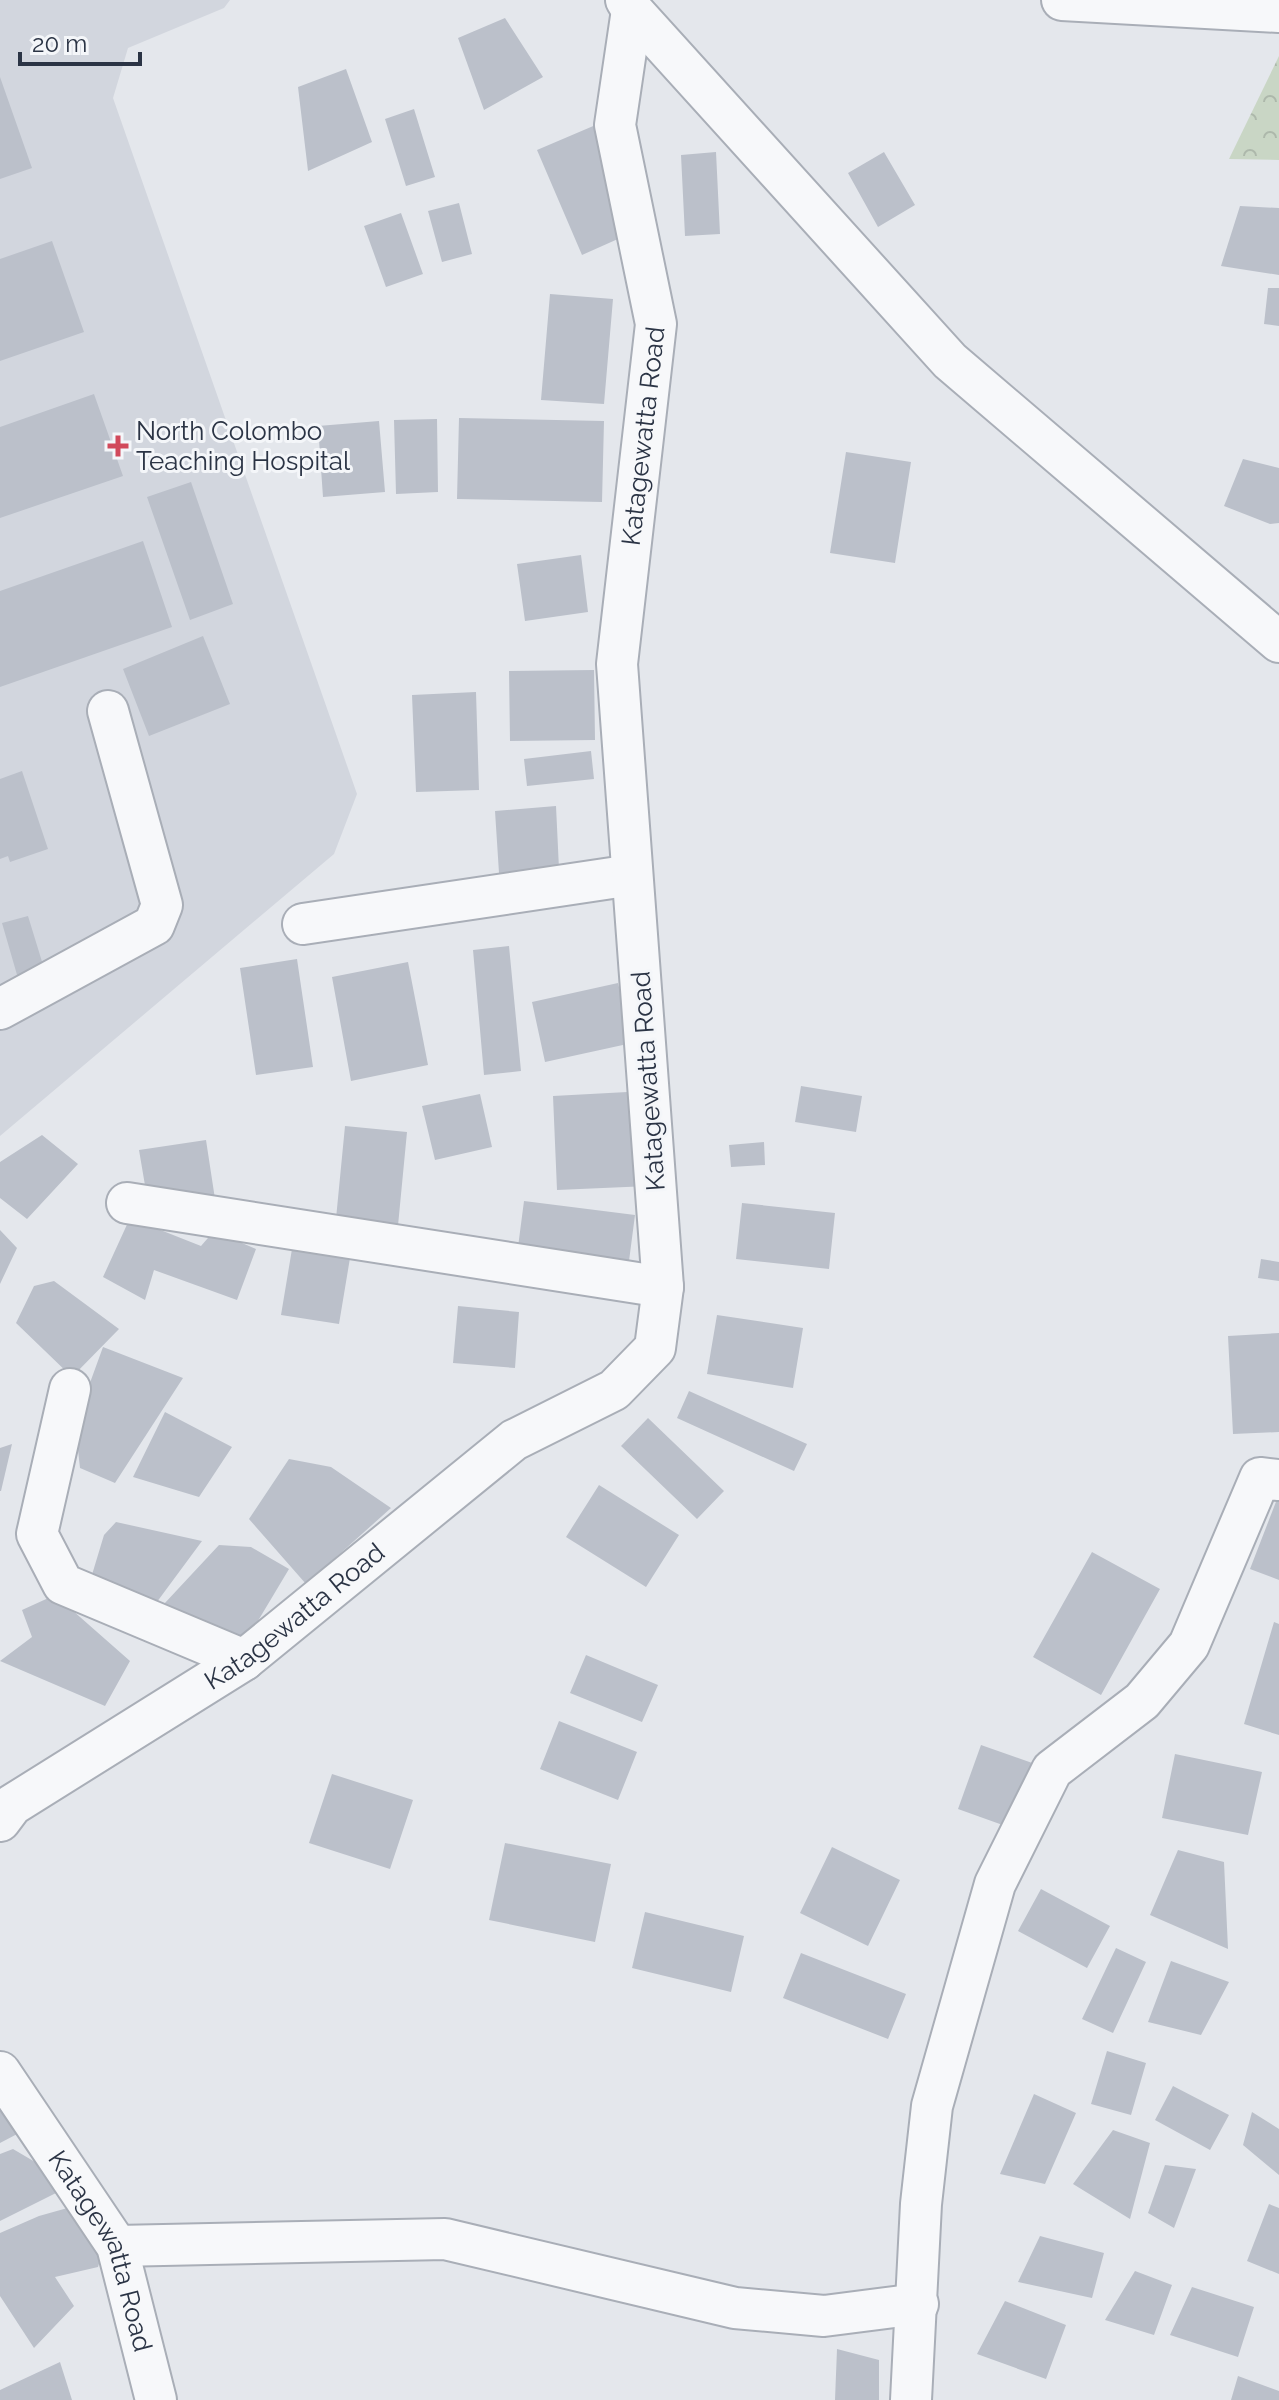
<svg xmlns="http://www.w3.org/2000/svg" width="1279" height="2400" font-family="Raleway,sans-serif">
  <defs>
    <pattern id="park-crowns" width="20" height="18" patternUnits="userSpaceOnUse" patternTransform="scale(2)"><rect width="20" height="18" fill="#c9d6c5"/><path d="M2 6a3 3 0 1 1 6 0M12 15a3 3 0 1 1 6 0" fill="none" stroke="#adb8ab"/></pattern>
  </defs>
  <rect width="100%" height="100%" fill="#e4e7ec"/>
  <path fill="#d2d6de" d="M0,0H230L224,8L128,48L113,98L357,794L334,854L0,1136Z"/>
  <path fill="url(#park-crowns)" d="M1279,56V160L1229,159Z"/>
  <path fill="#bbc0ca" d="M505,18L543,77L484,110L458,38Z
    M346,69L372,142L308,171L298,87Z
    M0,77L32,168L0,179Z
    M414,109L435,177L406,186L385,119Z
    M612,118L656,222L582,255L537,150Z
    M716,152L720,234L685,236L681,155Z
    M884,152L915,205L878,227L848,173Z
    M459,203L472,254L442,262L428,211Z
    M1240,206L1279,208V275L1221,266Z
    M401,213L423,274L386,287L364,226Z
    M52,241L84,332L0,361V259Z
    M1268,288H1279V326L1264,324Z
    M550,294L613,299L604,404L541,400Z
    M94,394L123,476L0,518V427Z
    M459,418L604,421L602,502L457,499Z
    M437,419L438,492L396,494L394,420Z
    M379,421L385,492L323,497L318,426Z
    M846,452L911,462L895,563L830,553Z
    M1243,459L1279,468V523L1270,524L1224,506Z
    M191,482L233,604L190,620L147,497Z
    M143,541L172,627L0,687V591Z
    M581,555L588,612L525,621L517,564Z
    M203,636L230,704L149,736L123,669Z
    M594,670L595,740L510,741L509,671Z
    M476,692L479,790L416,792L412,695Z
    M591,751L594,779L527,786L524,759Z
    M22,771L48,849L10,862L8,856L0,859V779Z
    M556,806L559,869L499,873L495,811Z
    M28,916L51,991L24,999L2,923Z
    M509,946L521,1071L484,1075L473,950Z
    M297,959L313,1067L256,1075L240,968Z
    M408,962L428,1065L351,1081L332,977Z
    M618,983L632,1043L545,1062L532,1002Z
    M801,1086L862,1096L856,1132L795,1122Z
    M646,1091L649,1186L557,1190L553,1096Z
    M480,1094L492,1147L435,1160L422,1106Z
    M345,1126L407,1132L397,1236L335,1229Z
    M42,1135L78,1164L27,1219L0,1198V1162Z
    M206,1140L215,1199L149,1209L139,1150Z
    M764,1142L765,1165L731,1167L729,1145Z
    M524,1201L635,1215L629,1261L518,1247Z
    M742,1203L835,1213L829,1269L736,1259Z
    M130,1218L201,1246L214,1231L256,1249L237,1300L154,1270L145,1300L103,1277Z
    M0,1230L17,1248L0,1284Z
    M292,1249L350,1258L339,1324L281,1315Z
    M1261,1259L1279,1262V1281L1258,1278Z
    M54,1281L119,1329L72,1377L16,1323L34,1286Z
    M458,1306L519,1312L515,1368L453,1363Z
    M717,1315L803,1328L793,1388L707,1374Z
    M1279,1333V1432L1233,1434L1228,1336Z
    M103,1347L183,1378L115,1483L80,1468L77,1441L87,1391Z
    M689,1391L807,1444L794,1471L677,1418Z
    M165,1412L232,1447L199,1497L133,1477Z
    M648,1418L724,1491L697,1519L621,1446Z
    M12,1444L1,1491H0V1448Z
    M289,1459L331,1467L391,1508L306,1584L249,1519Z
    M599,1485L679,1535L646,1587L566,1537Z
    M1279,1494V1580L1250,1569Z
    M116,1522L202,1541L151,1610L91,1578L104,1535Z
    M219,1545L251,1547L289,1569L243,1646L164,1604Z
    M1092,1552L1160,1589L1101,1695L1033,1657Z
    M55,1595L130,1661L105,1706L0,1661L32,1637L22,1610Z
    M1274,1622L1279,1624V1735L1244,1724Z
    M586,1655L658,1685L642,1722L570,1693Z
    M559,1721L637,1752L618,1800L540,1769Z
    M981,1745L1052,1770L1028,1834L958,1809Z
    M1175,1754L1262,1772L1248,1835L1162,1818Z
    M332,1774L413,1800L390,1869L309,1843Z
    M505,1843L611,1864L595,1942L489,1920Z
    M832,1847L900,1880L868,1946L800,1913Z
    M1178,1850L1224,1862L1228,1949L1150,1915Z
    M1041,1889L1110,1926L1087,1968L1018,1931Z
    M645,1912L744,1936L731,1992L632,1968Z
    M1116,1948L1146,1962L1113,2033L1082,2019Z
    M801,1953L906,1994L888,2039L783,1998Z
    M1171,1961L1229,1982L1201,2035L1148,2022Z
    M1107,2051L1146,2063L1131,2115L1091,2104Z
    M1173,2086L1229,2115L1210,2150L1155,2120Z
    M1034,2094L1076,2113L1045,2184L1000,2174Z
    M0,2098L21,2132L0,2143Z
    M1252,2112L1279,2129V2175L1243,2145Z
    M1113,2130L1150,2143L1130,2219L1073,2184Z
    M13,2149L47,2169L60,2191L0,2221V2154Z
    M1165,2165L1196,2169L1174,2228L1148,2213Z
    M1269,2204L1279,2208V2274L1247,2261Z
    M71,2207L102,2254L98,2267L55,2277L74,2306L34,2348L0,2296V2233L39,2216Z
    M1040,2236L1104,2253L1092,2298L1018,2282Z
    M1135,2271L1172,2285L1154,2335L1105,2320Z
    M1192,2287L1254,2307L1238,2357L1170,2335Z
    M1005,2301L1066,2325L1046,2379L977,2354Z
    M837,2349L879,2360V2400H835Z
    M60,2362L72,2400H0V2390Z
    M1238,2376L1279,2391V2400H1231Z"/>
  <g fill="none" stroke-linecap="round" stroke-linejoin="round">
    <g stroke="#a9aeb7" stroke-width="44">
      <g id="minor">
        <path d="M626,0L632,10L950,361L1279,642"/>
        <path d="M1062,0L1279,12"/>
        <path d="M303,924L632,875"/>
        <path d="M0,1009L154,925L162,905L108,711"/>
        <path d="M127,1203L663,1287"/>
        <path d="M70,1389L37,1534L63,1584L244,1660"/>
        <path id="s1" d="M0,1821L12,1805L244,1660L514,1440L614,1390L655,1348L663,1287L617,664L656,324L615,125L632,10"/>
        <path id="s2" d="M0,2072L117,2246L156,2400"/>
        <path d="M117,2246L445,2239L735,2308L824,2316L918,2304"/>
        <path d="M911,2400L921,2204L932,2106L995,1884L1052,1770L1142,1701L1189,1645L1260,1478L1279,1480"/>
      </g>
    </g>
    <use href="#minor" stroke="#f7f8fa" stroke-width="40"/>
  </g>
  <path fill="#d1495b" stroke="#f4f6f9" stroke-width="3" d="M114 434h8v8h8v8h-8v8h-8v-8h-8v-8h8z"/>
  <g text-anchor="middle" stroke-width="6" stroke-linejoin="round" paint-order="stroke">
    <g font-size="26" fill="#2b3445" stroke="#f4f6f9" text-anchor="start">
      <text x="136" y="440">North Colombo<tspan x="136" dy="30">Teaching Hospital</tspan></text>
    </g>
    <g font-size="26" fill="#2b3445" stroke="#f4f6f9">
      <text dy="9" stroke="none"><textPath href="#s1" startOffset="1728">Katagewatta Road</textPath></text>
      <text transform="translate(648 1081) rotate(-94)" y="9">Katagewatta Road</text>
      <text dy="9" stroke="none"><textPath href="#s1" startOffset="360">Katagewatta Road</textPath></text>
      <text dy="9" stroke="none"><textPath href="#s2" startOffset="208">Katagewatta Road</textPath></text>
    </g>
  </g>
  <path d="M20 52v12h120v-12" fill="none" stroke="#2b3445" stroke-width="4"/>
  <text x="32" y="52" font-size="24" fill="#2b3445" stroke="#f4f6f9" stroke-width="6" paint-order="stroke">20 m</text>
</svg>
